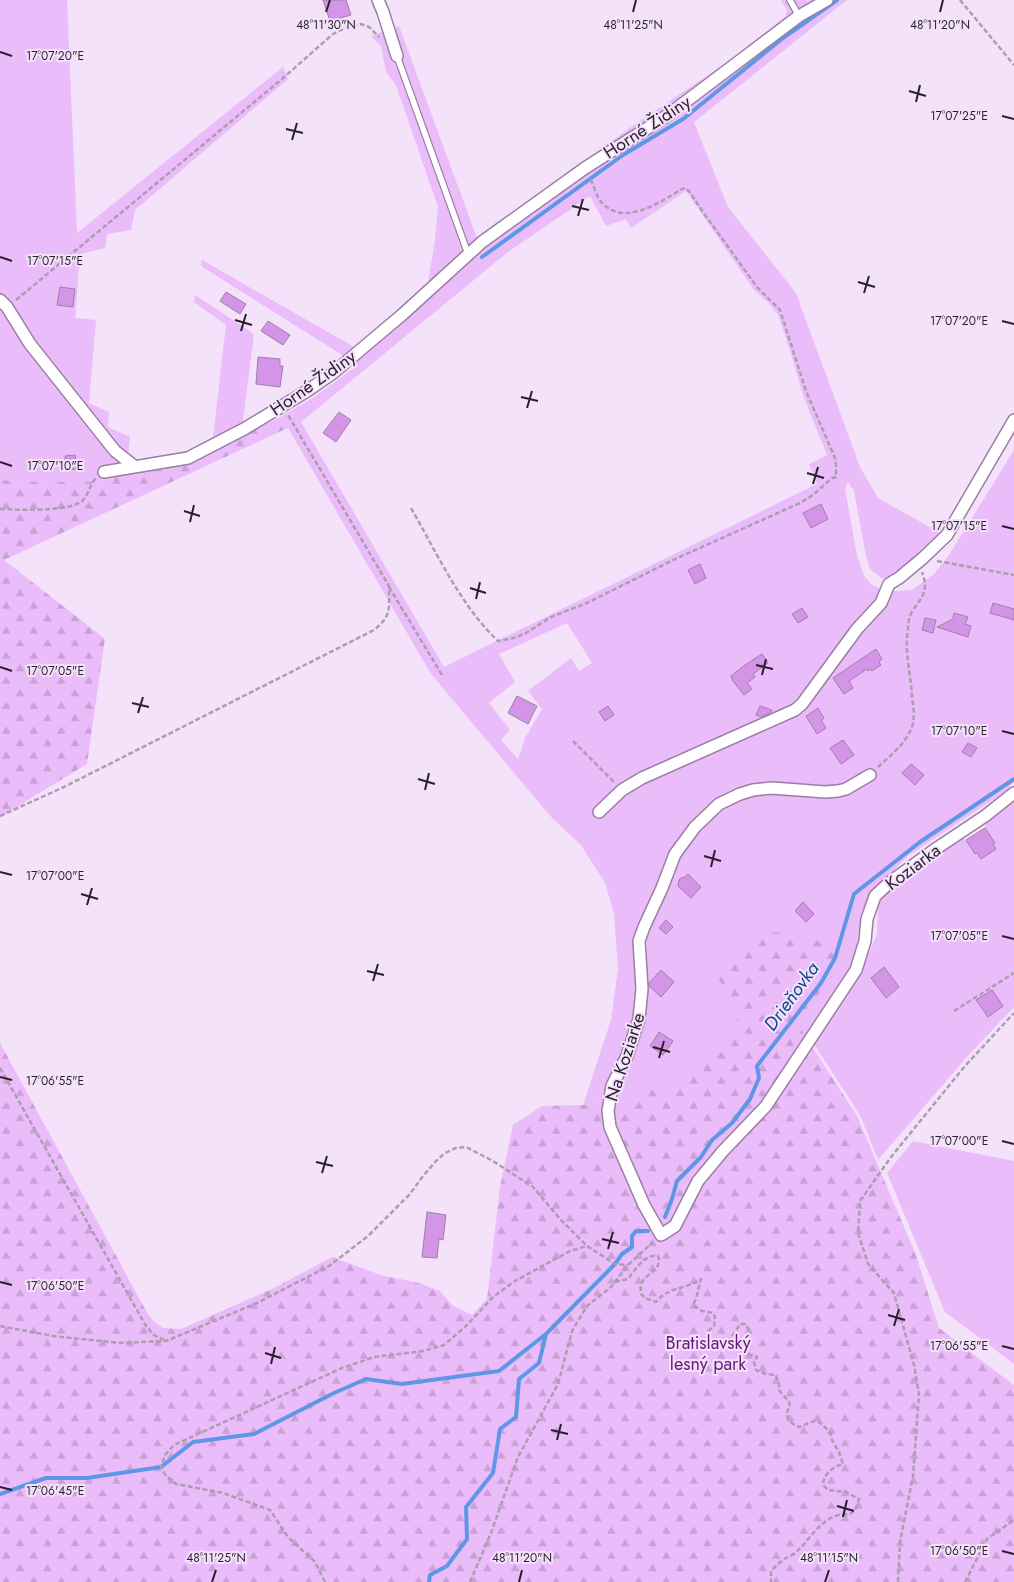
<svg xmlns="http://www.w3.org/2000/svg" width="1014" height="1582" font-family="Jost,sans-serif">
  <defs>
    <pattern id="forest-firs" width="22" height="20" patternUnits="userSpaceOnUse" patternTransform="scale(1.25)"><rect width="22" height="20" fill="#ebbcfa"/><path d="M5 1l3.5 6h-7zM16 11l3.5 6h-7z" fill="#caa1d7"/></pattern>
  </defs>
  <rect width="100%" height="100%" fill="#f4e2fa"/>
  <path fill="#ebbcfa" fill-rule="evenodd" d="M0,0H67L77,233L283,67L288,79L135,210L131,230L107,234L105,248L80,254L75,318L96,320L89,403L109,412L108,427L130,437L128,454L135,460L187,451L213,437L226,325L194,302L195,295L254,334L241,436L189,464L88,482H49L0,480Z
    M781,0H806L807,1L810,0H847L694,122L728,207L796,293L860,467L878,498L942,534L922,554L889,580L881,578L870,569L866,556L854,491L848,482L845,489L857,555L864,576L872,585L882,589L896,591L912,590L934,574L949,555L1014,450V782L1003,793L908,856L870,895L862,911L854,963L756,1105H614C621,1075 640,1048 646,1017C649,1000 645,983 645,967C645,954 649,940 644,928L641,1005L608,1102L583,1105L611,1020L618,969L614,913L605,883L581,845L552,818L431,674L288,428L280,417L313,398L358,365L201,266L202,260L354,347L428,283L435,240L438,207L396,85L386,72L381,46L371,36L399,26L477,238L631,127L729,61L786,16L787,10ZM686,191L754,290L769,303L778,315L787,341L804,398L827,455L809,464L817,484L444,667L301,422L508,252L590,196L606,226L626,219L631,228ZM567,623L592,663L579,671L571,658L528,691L542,709L525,738L518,759L501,740L510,730L489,703L515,682L499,654Z
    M1014,800V1007L966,1058L878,1160L860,1115L813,1043L863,966L877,934L878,899L961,838L966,840L975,854L977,853L981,859L996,849L993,844L994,842L985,828L986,821Z
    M913,1141L1014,1161V1364L945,1312L887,1173Z"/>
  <path fill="url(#forest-firs)" d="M280,417L288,428L4,560L105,639L87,764L0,817V480L49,482H88L189,464L241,436Z
    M770,932L805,934L847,956L797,1023L857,1116L916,1255L939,1328L1014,1385V1582H0V1043L145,1309L153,1321L163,1328L181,1329L272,1289L332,1257L381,1275L419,1283L440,1291L452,1305L472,1315L487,1299L500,1187L513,1125L542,1106L583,1105L608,1102L682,1082L742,1015L717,977Z"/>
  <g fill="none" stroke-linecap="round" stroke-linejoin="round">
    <path stroke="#6096e7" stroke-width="4" d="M482,257L623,155L683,119L783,38L837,0
      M665,1217L672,1199L677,1181L701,1157L712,1140L732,1123L750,1099L759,1078L757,1066L821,983L835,958L854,894L920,842L1014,779
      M0,1494L46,1478H87L161,1467L193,1442L254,1434L334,1393L366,1379L402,1384L499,1371L546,1334
      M429,1582L430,1575L447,1566L467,1539L466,1507L493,1473L500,1429L516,1417L519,1379L539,1363L546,1334L615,1264L622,1254L632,1247V1236L636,1231H648"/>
  </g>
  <path fill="#d494e7" stroke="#9d81a6" d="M323,0H346L351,15L330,21Z
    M60,287L75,289L73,307L57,305Z
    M226,292L246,304L240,314L220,301Z
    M268,321L290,335L283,345L261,331Z
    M258,357L280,359V366H283L280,387L256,384Z
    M339,412L351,420L336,442L323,433Z
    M75,455L77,469L66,470L65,456Z
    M821,504L828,519L811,528L803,513Z
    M700,564L706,578L695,584L688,570Z
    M993,603L1014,609V620L990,613Z
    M802,608L808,617L798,623L792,614Z
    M954,613L968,617L965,624L971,626L968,637L937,627L953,619Z
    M925,618L936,620L933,633L922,630Z
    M876,649L882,659L879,662L881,665L872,671L871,669L868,671L867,669L849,681L853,688L844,694L833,678Z
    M762,654L768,663L753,674L755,677L747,683L752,689L744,695L733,681L731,676L745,665Z
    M517,696L537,706L528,724L508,713Z
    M608,706L614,715L605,721L599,712Z
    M760,706L772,710L771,712L761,717L756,715Z
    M818,708L824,718L821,720L826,728L817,734L806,716Z
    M843,740L854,755L841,764L830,748Z
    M968,743L977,748L971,757L962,752Z
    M911,764L924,775L915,785L902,773Z
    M985,828L995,843L993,844L996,849L981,859L977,853L975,854L966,840Z
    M688,874L701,887L691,898L678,886L679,880L681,878L685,877Z
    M803,902L814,914L806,922L795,911Z
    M666,920L673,927L666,934L659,928Z
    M884,967L899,987L886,998L871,978Z
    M661,970L674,982L661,997L649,986V983Z
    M992,990L1003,1006L988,1017L976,1000Z
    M659,1032L673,1041L663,1055L650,1046Z
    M427,1212L446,1215L443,1240L439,1239L437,1258L422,1257Z"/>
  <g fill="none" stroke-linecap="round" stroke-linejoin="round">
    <g stroke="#9a7ea3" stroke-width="8">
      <path id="lane" d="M790,0L799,16
        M397,56L468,254"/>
    </g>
    <g stroke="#9a7ea3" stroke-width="14">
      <path id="street" d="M378,0L383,12L397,56
        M0,300L7,307L30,344L115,451L134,466
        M104,472L188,458L244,429L307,391L333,373L403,314L482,242L500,229L585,168L668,115L799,16L827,0
        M870,775L846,789L838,791L825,792L772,788L753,790L740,794L719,804L695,827L675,854L662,888L644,927L639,941L642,989L639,1019L627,1056L612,1086L608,1111L610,1127L644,1205L661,1235L675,1226L698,1181L723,1151L766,1106L856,970L865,941L867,919L875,896L889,883L937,848L985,816L1014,793
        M599,812L622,790L642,778L795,710L802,704L857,629L881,603L889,584L899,578L923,558L947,535L1014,420"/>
    </g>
    <path stroke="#ac9db1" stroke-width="2.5" stroke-dasharray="5 2.5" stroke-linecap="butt" d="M960,0L1014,65
      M16,300L282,79L333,34L347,27L361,24L369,27L379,37
      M411,508C437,553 460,605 498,641L514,638L526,633L551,617L587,603L673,560L800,503L813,495L832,478L836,477V465L835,458L806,391L780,310L757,287L703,212L689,191L685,188L682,189C660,202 625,227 602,203C596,196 594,186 590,178
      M0,509C18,510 68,512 82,501C89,495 89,485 96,478
      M937,561L1014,575
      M389,587L442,675
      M573,741L614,782
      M878,767C891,755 909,741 913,723C915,713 913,706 912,697C911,674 904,651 908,628C908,623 910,614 913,610C923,596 929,590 922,572
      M0,816L64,787L374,630C392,615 389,609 389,586L288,415
      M954,1011L1014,973
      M0,1068L146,1326L154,1335L164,1340
      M615,1282L628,1279C635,1270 644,1254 658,1256C664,1271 643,1273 641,1286C640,1289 641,1292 641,1294L645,1298L656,1302C669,1286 685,1290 701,1279C698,1289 698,1295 693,1305L702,1311L713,1313L715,1317L714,1327L709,1330L706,1340L718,1346C728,1343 735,1333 740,1324H746L750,1333L747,1343L746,1352L750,1355H754L757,1357L754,1362L756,1370L766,1374L776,1375L779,1385V1390L789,1402L790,1407C782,1416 791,1424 799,1427L814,1421L819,1422L828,1430L831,1435L832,1440L839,1452L843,1464C832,1467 824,1474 823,1485L828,1490L846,1492L859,1499C853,1522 847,1510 833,1517C817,1524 809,1541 796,1552C794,1555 789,1556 786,1558C781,1561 776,1566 771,1571V1582
      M0,1326L53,1336L120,1343L166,1341L257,1303L329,1266L368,1236L410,1194L423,1176L436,1161L445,1153L456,1148L466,1147L493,1161L533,1187L561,1220L587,1246L615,1264L628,1265
      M325,1582L315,1562L288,1537L270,1510L223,1493L176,1484L166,1476L161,1467L165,1455L174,1445L342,1368L374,1357L423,1351L444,1345L466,1326L493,1297L515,1281L570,1251L587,1246
      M470,1582L491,1533L518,1457L558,1384L572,1331L587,1306L611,1287L628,1265L653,1242
      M898,1582L900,1542L913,1476L919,1394L914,1365L894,1293L868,1264L858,1233L860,1201L891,1157L913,1130L965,1066L1014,1013
      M965,1582L987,1539L1014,1520"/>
    <use href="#lane" stroke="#fff" stroke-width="5.5"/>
    <use href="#street" stroke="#fff" stroke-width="11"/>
  </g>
  <path fill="none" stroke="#2a1f2d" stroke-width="2" d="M326,12L330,0M633,12L636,0M940,12L943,0M0,52L12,56M909,91L926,96M916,102L920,85M1002,116L1014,119M286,129L303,133M292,140L297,123M572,206L589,210M578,216L583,199M0,257L12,261M858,282L875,287M864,293L869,276M235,320L252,325M1002,321L1014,324M241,331L246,314M521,397L538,401M527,408L532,391M0,462L12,466M807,473L824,478M813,484L818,467M184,511L200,516M190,522L194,505M1002,526L1014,529M470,588L486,593M476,599L480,582M756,665L773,669M0,667L12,671M762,675L766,659M132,703L149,707M138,713L143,697M1002,731L1014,734M418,779L435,784M425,790L429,773M704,856L721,861M711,867L715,850M0,872L12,875M81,894L98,899M87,905L92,888M1002,936L1014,939M367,971L384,975M373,981L378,964M653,1047L670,1052M659,1058L664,1041M0,1077L12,1080M1002,1141L1014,1144M316,1162L333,1166M322,1173L327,1156M602,1239L619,1243M608,1249L613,1232M0,1282L12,1285M888,1315L905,1320M894,1326L899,1309M1002,1346L1014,1349M265,1353L281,1358M271,1364L275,1347M551,1430L568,1434M557,1440L561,1424M0,1487L12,1490M837,1506L854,1511M843,1517L847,1500M1002,1551L1014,1554M212,1582L216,1570M519,1582L522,1570M825,1582L829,1570"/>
  <g text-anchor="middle" stroke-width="4" stroke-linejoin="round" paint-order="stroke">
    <g font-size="18" fill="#2a1f2d" stroke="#f4e2fa">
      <text transform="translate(647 127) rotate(-33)" y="6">Horné Židiny</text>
      <text transform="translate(313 383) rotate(-35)" y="6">Horné Židiny</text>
      <text transform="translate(913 867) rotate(-37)" y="6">Koziarka</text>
      <text transform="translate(625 1057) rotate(-72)" y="6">Na Koziarke</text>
    </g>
    <g font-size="18" fill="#66177b" stroke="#f4e2fa">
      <text x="708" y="1349">Bratislavský<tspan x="708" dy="21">lesný park</tspan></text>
    </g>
    <g font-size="19" font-style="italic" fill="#13478f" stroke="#f4e2fa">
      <text transform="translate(791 996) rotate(-54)" y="7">Drieňovka</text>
    </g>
  </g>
  <g font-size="12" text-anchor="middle" fill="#2a1f2d" stroke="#f4e2fa" stroke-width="4" stroke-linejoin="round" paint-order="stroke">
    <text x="633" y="29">48°11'25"N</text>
    <text x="940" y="29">48°11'20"N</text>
    <text x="326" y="29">48°11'30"N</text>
    <text x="55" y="60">17°07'20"E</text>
    <text x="959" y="120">17°07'25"E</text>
    <text x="55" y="265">17°07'15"E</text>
    <text x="959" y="325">17°07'20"E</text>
    <text x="55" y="470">17°07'10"E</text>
    <text x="959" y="530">17°07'15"E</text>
    <text x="55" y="675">17°07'05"E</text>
    <text x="959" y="735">17°07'10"E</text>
    <text x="55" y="880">17°07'00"E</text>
    <text x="959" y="940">17°07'05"E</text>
    <text x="55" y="1085">17°06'55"E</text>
    <text x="959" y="1145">17°07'00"E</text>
    <text x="55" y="1290">17°06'50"E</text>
    <text x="959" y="1350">17°06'55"E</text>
    <text x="55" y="1495">17°06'45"E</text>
    <text x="959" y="1555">17°06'50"E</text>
    <text x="216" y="1562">48°11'25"N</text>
    <text x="522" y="1562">48°11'20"N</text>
    <text x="829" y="1562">48°11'15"N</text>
  </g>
</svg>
